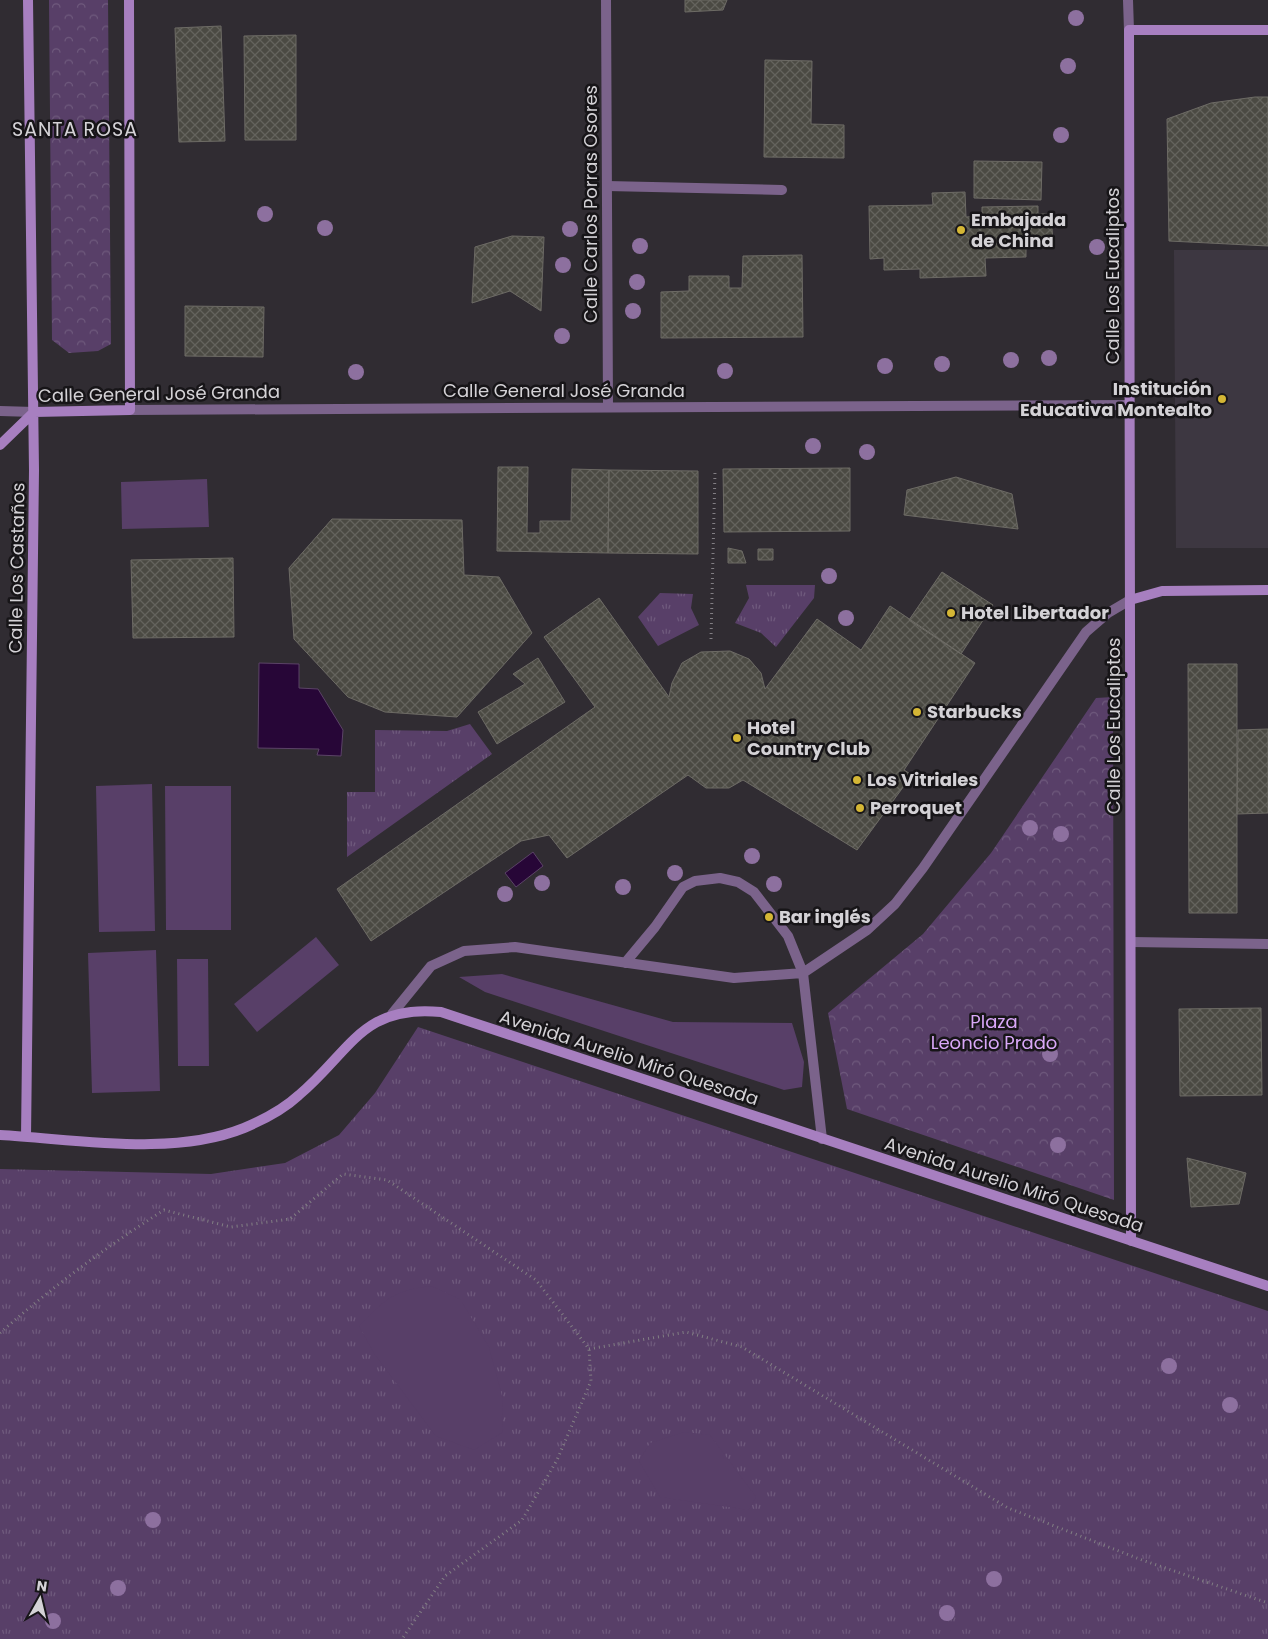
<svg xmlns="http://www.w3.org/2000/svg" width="1268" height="1639" font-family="Poppins,sans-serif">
  <defs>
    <pattern id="grass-tufts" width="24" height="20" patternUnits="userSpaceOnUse" patternTransform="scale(1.25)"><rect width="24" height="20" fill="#583f68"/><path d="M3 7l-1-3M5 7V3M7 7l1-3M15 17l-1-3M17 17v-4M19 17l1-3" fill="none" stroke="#6f5a7d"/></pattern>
    <pattern id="park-crowns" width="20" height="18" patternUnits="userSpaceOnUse" patternTransform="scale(1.25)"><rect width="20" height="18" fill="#583f68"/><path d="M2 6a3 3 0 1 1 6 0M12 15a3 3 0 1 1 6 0" fill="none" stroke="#6f5a7d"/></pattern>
    <pattern id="building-cross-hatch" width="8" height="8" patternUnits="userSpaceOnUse" patternTransform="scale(1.25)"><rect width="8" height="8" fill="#4b4a43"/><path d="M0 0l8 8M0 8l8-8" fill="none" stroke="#64635d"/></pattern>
  </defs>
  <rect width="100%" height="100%" fill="#302c32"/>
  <path fill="#3d3741" d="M1174,250H1268V548H1176Z"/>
  <path fill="url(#grass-tufts)" d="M746,585H815L814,598L776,647L761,633L735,623L749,598Z
    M660,593L693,594L691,608L699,625L658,646L638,617Z
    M470,724L492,754L347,857V792H375V730L447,731Z
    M418,1027L1268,1311V1639H0V1169L211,1174L285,1163L339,1135L375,1093Z"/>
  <path fill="url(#park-crowns)" d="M49,0H108L111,344L98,351L69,353L52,340Z
    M1113,697L1114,1200L847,1109L828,1013L923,934L991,853L1096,698Z"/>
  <path fill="#583f68" d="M207,479L209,527L122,529L121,482Z
    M152,784L155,931L99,932L96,786Z
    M165,786H231V930H166Z
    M316,937L339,965L257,1032L234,1004Z
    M156,950L160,1091L92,1093L88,953Z
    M177,959H208L209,1066H178Z
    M502,974L673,1022L792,1023L804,1062L802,1087L784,1090L485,992L459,977Z
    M431,1286L460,1299L489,1347L502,1396L503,1432L474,1450L436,1436L375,1355L359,1326C386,1299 392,1291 431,1286Z
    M684,1432L710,1435L756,1497L749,1510L660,1497L639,1461L650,1443Z"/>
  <path fill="#270637" stroke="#5b4367" d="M259,663L299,664V688L318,689L343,730L341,756L317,755L319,749L258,748Z
    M533,852L543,866L516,887L505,873Z"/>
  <path fill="url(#building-cross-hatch)" stroke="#6d6b65" d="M685,0H727L723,10L685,12Z
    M221,26L225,141L179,142L175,28Z
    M296,35V140H245L244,36Z
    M765,60L812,61L811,124L844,125V158L764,157Z
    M1255,97H1268V246L1169,241L1167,119L1211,103Z
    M974,161L1042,162L1041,200L974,198Z
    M965,192L966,217L982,216V207L1038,206V214H1051L1053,243L1026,244V257L985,258L986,276L920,278V269L884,270V258L870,259L869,206L933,205L932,193Z
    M512,236L544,237L541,311L510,291L472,303L475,247Z
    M802,255L803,337L661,338V292L689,291V276H729V288H742L743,256Z
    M185,306L264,307L263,357L185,356Z
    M498,467H528L527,533H540V521H571L572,469L609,470L608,553L497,551Z
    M850,468V531L724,532L723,469Z
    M609,470L698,471V554L608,553Z
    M956,477L1012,494L1018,529L904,515L907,490Z
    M332,519L462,520L464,575L499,577L532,633L457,717L385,712L348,697L294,639L289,568Z
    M728,548L742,551L746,563H728Z
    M758,549H773V560H758Z
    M233,558L234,637L133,638L131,560Z
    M942,572L993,605L961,654L909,620Z
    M599,598L669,697L672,683L682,663L701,652L730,651L749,659L761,673L765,689L817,619L861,650L890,606L975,663L904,770L912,775L857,850L743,780L729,788H706L688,775L567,858L549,835L521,841L371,941L337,889L595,707L544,637Z
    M538,658L565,702L497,744L478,712L525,684L513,674Z
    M1188,664H1237V913H1189Z
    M1268,729V813L1237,814L1238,730Z
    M1261,1008L1262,1095L1180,1096L1179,1009Z
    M1187,1158L1246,1173L1239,1204L1191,1207Z"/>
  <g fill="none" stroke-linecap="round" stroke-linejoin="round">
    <path stroke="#827f84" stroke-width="3" stroke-dasharray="1 4" stroke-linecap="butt" d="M711,639L715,471
      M0,1333C52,1287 106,1247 164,1210L231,1227L290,1219L343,1174L387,1180L536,1280L589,1349L591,1381L557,1460L522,1520L445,1576L402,1639
      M589,1349L686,1332L742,1347L1008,1508L1142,1560L1268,1603"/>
    <path stroke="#7b638b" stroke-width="10" d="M607,186L782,190
      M625,963L655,927L683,887L695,881L720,878L738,882L754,892L788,936L803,973L822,1139
      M392,1014L431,966L464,951L515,947L734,978L803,973L867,930L895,904L923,868L1086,632L1108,613L1130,600"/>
    <path stroke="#7b638b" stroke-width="10" d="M606,0L608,407
      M1128,0L1129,30
      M130,410L1129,405
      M0,411L34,412
      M1131,942L1268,944"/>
    <path stroke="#a77fc0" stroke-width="10" d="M0,445L34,412L130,410L129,0
      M1130,600L1162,591L1268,590
      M0,1135C76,1139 172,1157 244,1128C263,1120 284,1109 299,1095C351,1051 362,1004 441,1012L1268,1286
      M26,1137L34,470L28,0
      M1131,1241L1129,30H1268"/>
  </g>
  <g fill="#8d709f">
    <circle cx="1076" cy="18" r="8"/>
    <circle cx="1068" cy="66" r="8"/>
    <circle cx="1061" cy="135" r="8"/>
    <circle cx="265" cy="214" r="8"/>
    <circle cx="325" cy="228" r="8"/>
    <circle cx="570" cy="229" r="8"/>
    <circle cx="640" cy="246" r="8"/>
    <circle cx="1097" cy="247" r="8"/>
    <circle cx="563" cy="265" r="8"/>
    <circle cx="637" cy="282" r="8"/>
    <circle cx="633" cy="311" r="8"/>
    <circle cx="562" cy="336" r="8"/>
    <circle cx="1049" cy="358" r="8"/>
    <circle cx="1011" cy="360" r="8"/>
    <circle cx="942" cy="364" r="8"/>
    <circle cx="885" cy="366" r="8"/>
    <circle cx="725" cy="371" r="8"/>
    <circle cx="356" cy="372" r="8"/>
    <circle cx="813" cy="446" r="8"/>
    <circle cx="867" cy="452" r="8"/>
    <circle cx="829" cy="576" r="8"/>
    <circle cx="846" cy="618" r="8"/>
    <circle cx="1030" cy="828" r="8"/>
    <circle cx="1061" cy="834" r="8"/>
    <circle cx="752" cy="856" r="8"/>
    <circle cx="675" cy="873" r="8"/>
    <circle cx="542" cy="883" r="8"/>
    <circle cx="774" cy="884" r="8"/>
    <circle cx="623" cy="887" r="8"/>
    <circle cx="505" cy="894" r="8"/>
    <circle cx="1050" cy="1054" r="8"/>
    <circle cx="1058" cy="1145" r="8"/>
    <circle cx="1169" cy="1366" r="8"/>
    <circle cx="1230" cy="1405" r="8"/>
    <circle cx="153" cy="1520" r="8"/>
    <circle cx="994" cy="1579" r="8"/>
    <circle cx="118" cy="1588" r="8"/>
    <circle cx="947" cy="1613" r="8"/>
    <circle cx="53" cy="1621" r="8"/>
  </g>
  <g fill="#d4b635" stroke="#171518" stroke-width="2">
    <circle cx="961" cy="230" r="5"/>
    <circle cx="1222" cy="399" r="5"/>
    <circle cx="951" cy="613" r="5"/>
    <circle cx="917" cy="712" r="5"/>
    <circle cx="737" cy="738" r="5"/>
    <circle cx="857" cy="780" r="5"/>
    <circle cx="860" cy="808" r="5"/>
    <circle cx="769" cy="917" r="5"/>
  </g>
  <g text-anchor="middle" stroke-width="5" stroke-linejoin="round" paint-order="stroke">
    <g font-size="18" fill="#d4d2d6" stroke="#171518">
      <text transform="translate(591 204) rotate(-90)" y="6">Calle Carlos Porras Osores</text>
      <text transform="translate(1113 276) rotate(-90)" y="6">Calle Los Eucaliptos</text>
      <text x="564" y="397">Calle General José Granda</text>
      <text transform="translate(159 394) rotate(-1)" y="6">Calle General José Granda</text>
      <text transform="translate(17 568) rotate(-89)" y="6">Calle Los Castaños</text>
      <text transform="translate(1114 726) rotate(-90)" y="6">Calle Los Eucaliptos</text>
      <text transform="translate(629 1058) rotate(18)" y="6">Avenida Aurelio Miró Quesada</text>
      <text transform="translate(1014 1185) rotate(18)" y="6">Avenida Aurelio Miró Quesada</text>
    </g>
    <g font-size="18" font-weight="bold" fill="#d4d2d6" stroke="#171518" text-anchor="start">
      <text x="971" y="226">Embajada<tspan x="971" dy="21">de China</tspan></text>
      <text x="1212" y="395" text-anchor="end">Institución<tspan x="1212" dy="21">Educativa Montealto</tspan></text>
      <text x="961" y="619">Hotel Libertador</text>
      <text x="927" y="718">Starbucks</text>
      <text x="747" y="734">Hotel<tspan x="747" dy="21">Country Club</tspan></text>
      <text x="867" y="786">Los Vitriales</text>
      <text x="870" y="814">Perroquet</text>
      <text x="779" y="923">Bar inglés</text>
    </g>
    <g font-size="18" fill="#d9a8f8" stroke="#171518">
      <text x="994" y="1028">Plaza<tspan x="994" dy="21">Leoncio Prado</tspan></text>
    </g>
    <g font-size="19" letter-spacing="1" fill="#d4d2d6" stroke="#171518">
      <text x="75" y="136">SANTA ROSA</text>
    </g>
  </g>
  <g transform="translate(40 1599) rotate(8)" stroke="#171518" stroke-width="4" paint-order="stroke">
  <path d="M0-4L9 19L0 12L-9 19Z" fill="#d4d2d6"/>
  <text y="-8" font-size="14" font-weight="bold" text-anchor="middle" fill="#d4d2d6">N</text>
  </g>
</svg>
